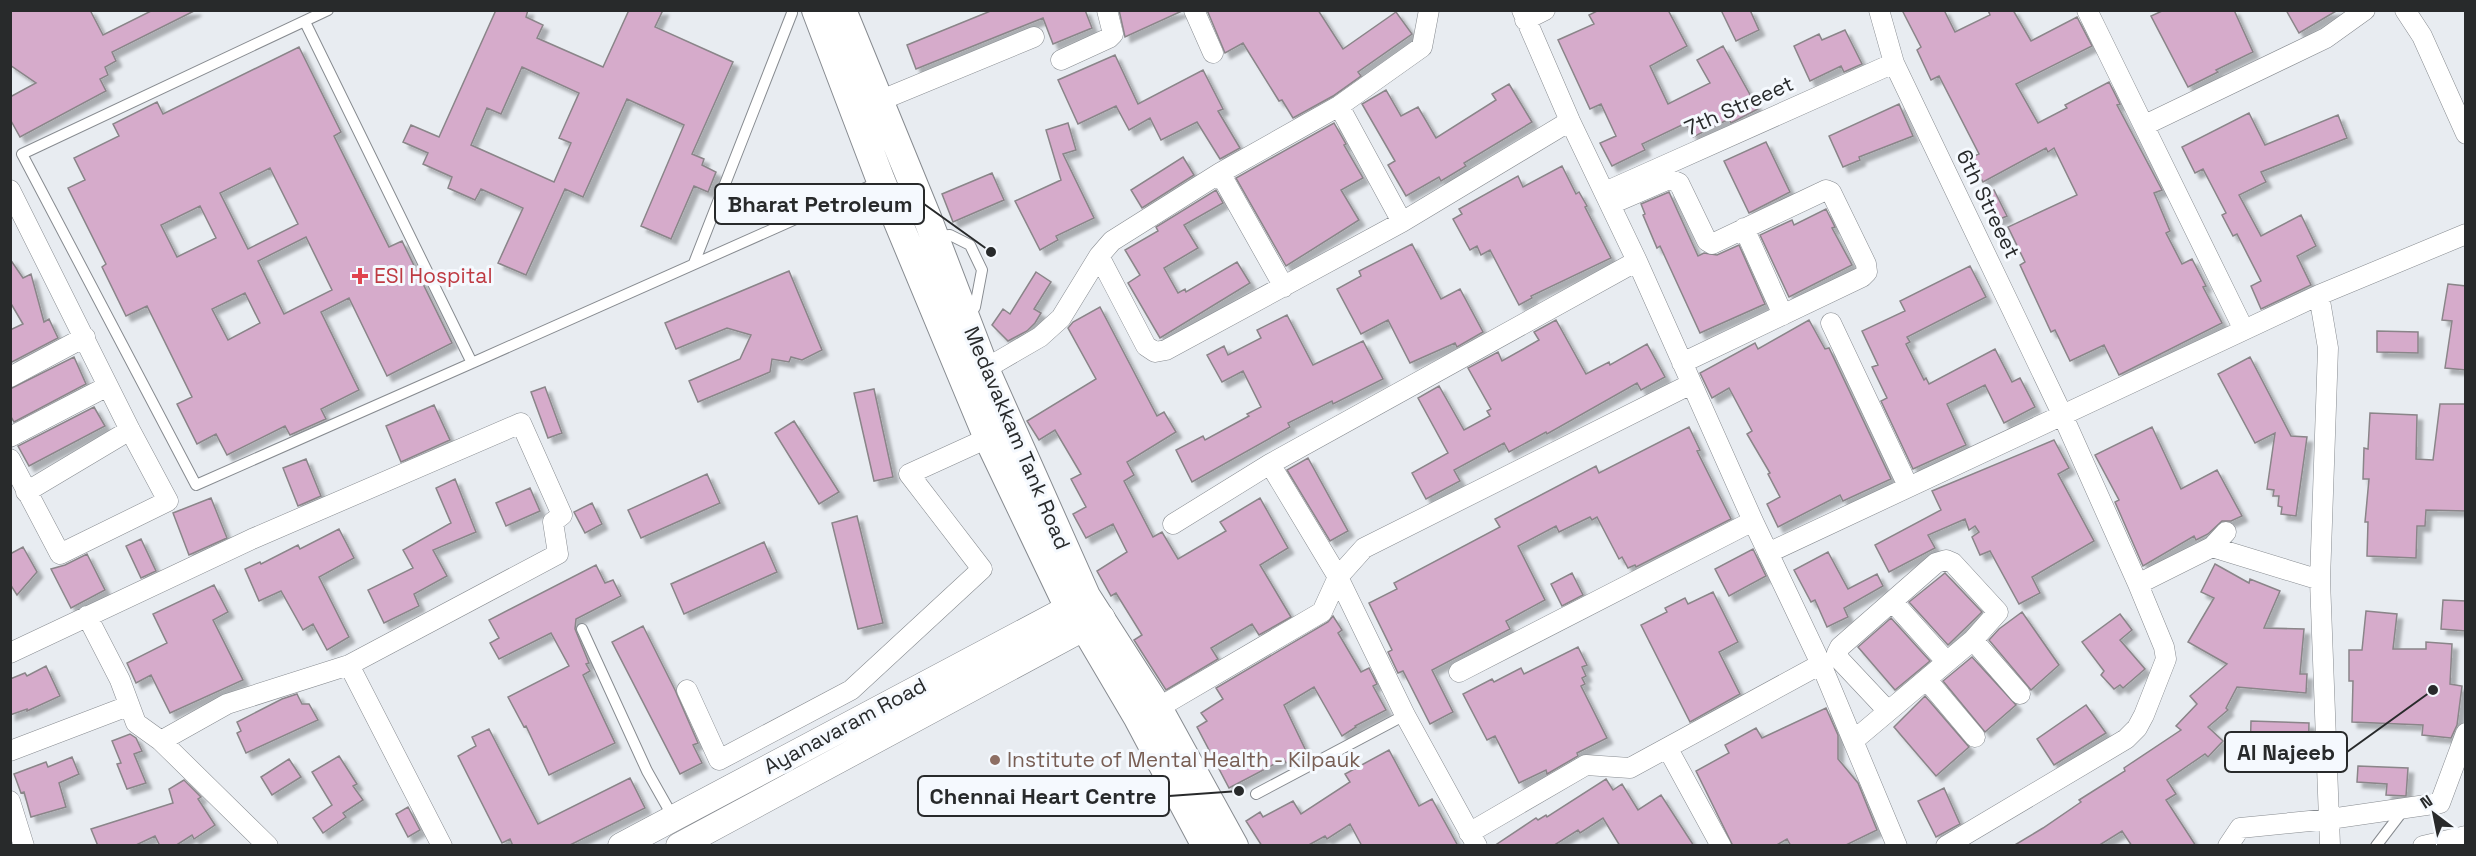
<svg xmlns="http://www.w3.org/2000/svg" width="2476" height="856" font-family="'Space Grotesk',sans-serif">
  <defs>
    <filter id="shadow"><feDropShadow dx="5.5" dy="5.5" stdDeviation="1.5" flood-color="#0004"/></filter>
  </defs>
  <rect width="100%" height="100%" fill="#e8ecf1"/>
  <path fill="#d6abcb" stroke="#8a8589" stroke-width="1.5" fill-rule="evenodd" filter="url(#shadow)" d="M10,10H90L103,35L153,10H196L112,52L116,61L105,67L108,75L100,79L106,91L20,137L10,119V97L36,83L10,65Z
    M496,10H528L526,17L543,25L537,38L603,67L629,10H663L655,27L733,62L692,154L704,159L702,165L716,172L708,192L694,186L671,239L641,226L684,125L627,99L583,197L565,189L526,275L498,263L523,208L481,189L475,200L448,188L452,177L423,164L428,153L403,142L411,125L439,137ZM522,67L579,93L559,138L571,143L554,182L471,145L487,108L501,114Z
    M993,10H1085L1092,28L1053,44L1043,18L916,69L907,45Z
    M1119,10H1182V11L1125,37Z
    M1207,10H1318L1343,49L1396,12L1412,34L1358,72L1361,76L1333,96L1293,118L1282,100L1279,101L1243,43L1225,53Z
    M1599,10H1668L1687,46L1650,66L1668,104L1710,83L1697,60L1723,46L1758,109L1731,123L1729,119L1693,137L1686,123L1642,144L1645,150L1612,166L1600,143L1616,136L1601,104L1590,109L1558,40L1594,24L1589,15Z
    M1721,10H1750L1759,30L1736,41Z
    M1902,10H1944L1955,32L1990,15L1988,10H2013L2031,41L2077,17L2092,46L2016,84L2038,123L2067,108L2065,105L2109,82L2120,104L2117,105L2162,190L2154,193L2170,231L2166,233L2182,264L2192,259L2206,286L2203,287L2222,323L2119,375L2104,345L2070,361L2055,330L2051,332L2020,265L2025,262L2008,227L2077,195L2054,148L2048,152L2046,148L1983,182L1970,158L1979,154L1939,76L1931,80L1917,50L1921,47Z
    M2234,10L2253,52L2216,70L2218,72L2188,87L2151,16L2162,11Z
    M2286,10H2338L2299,33Z
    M1845,30L1862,64L1844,72L1841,66L1810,81L1794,46L1819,34L1822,40Z
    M299,47L341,132L334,136L389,247L402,241L452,343L387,376L349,298L321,312L359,390L321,409L326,419L290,435L285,426L227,455L216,434L197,444L177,404L192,397L147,306L126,316L102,267L106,264L68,188L85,180L74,158L119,136L113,124L157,102L163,114ZM270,168L298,224L248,249L220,193ZM200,206L216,238L177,257L161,225ZM306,237L332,290L284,314L258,261ZM245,293L260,323L228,340L212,309Z
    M1115,55L1138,104L1203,70L1223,109L1218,111L1240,148L1220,159L1197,122L1161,140L1150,118L1129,130L1116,106L1078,124L1058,80Z
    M1509,84L1532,122L1464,163L1466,166L1441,181L1439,177L1406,196L1388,165L1395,161L1362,104L1386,90L1401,116L1418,107L1436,138L1496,100L1492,94Z
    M1899,104L1913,136L1859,157L1860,160L1843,167L1829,136Z
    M2249,113L2265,145L2338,115L2347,138L2261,172L2266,182L2239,195L2261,236L2301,215L2316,246L2297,256L2311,285L2261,309L2251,286L2261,281L2237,234L2233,236L2222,215L2226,213L2203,169L2195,173L2182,147Z
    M1068,123L1076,150L1063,154L1094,218L1056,236L1058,240L1040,250L1015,201L1061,180L1046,130Z
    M1334,123L1346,144L1344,145L1363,178L1341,190L1359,220L1286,266L1236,178Z
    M1766,142L1790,192L1749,213L1724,161Z
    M1183,157L1194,175L1142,208L1131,190Z
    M1562,166L1576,194L1579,192L1587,206L1585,207L1611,258L1531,296L1532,298L1519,305L1490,250L1481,255L1477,246L1470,250L1453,219L1462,214L1459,209L1518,176L1523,187Z
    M992,173L1004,200L953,222L942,194Z
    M1216,190L1223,203L1184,225L1198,248L1164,268L1178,293L1185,289L1186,292L1237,262L1250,283L1160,338L1128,283L1140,275L1125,250L1158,231L1156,227Z
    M1994,190L2007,216L1993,222L1981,197Z
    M1669,192L1698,256L1704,253L1717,255L1739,245L1765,304L1700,333L1660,246L1657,248L1643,215L1645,214L1641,204Z
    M1826,209L1835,227L1832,228L1852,265L1789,297L1760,235L1792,220L1794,225Z
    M1412,244L1441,299L1460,289L1483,332L1457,347L1455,343L1410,363L1388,320L1361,334L1337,289L1361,276L1359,271Z
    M10,259L23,278L31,274L44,322L49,319L58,338L10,363V330L23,324L10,302Z
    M1970,266L1986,297L1907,337L1910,342L1906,344L1924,380L1926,378L1929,384L1995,349L2012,382L2020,378L2035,407L2004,423L1985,385L1947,404L1966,445L1913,469L1881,401L1887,398L1872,367L1878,365L1862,331L1905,311L1900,301Z
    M789,271L822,350L802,360L791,357L789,362L772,359L770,372L698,402L689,381L740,359L751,335L727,328L676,349L665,323Z
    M1036,272L1051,282L1034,309L1041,313L1035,323L1027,331L1008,341L992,325L1003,309L1010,314Z
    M2448,284L2466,286V370L2445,368L2452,321L2442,320Z
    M1100,307L1157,416L1164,412L1176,432L1127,462L1134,475L1124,481L1153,537L1162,532L1178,559L1226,531L1220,522L1260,498L1288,548L1260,565L1291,617L1259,635L1252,624L1211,648L1218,659L1166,690L1134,640L1142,635L1116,593L1111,596L1097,571L1127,552L1113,524L1086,538L1073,514L1086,507L1071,479L1081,474L1055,430L1039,440L1027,421L1096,379L1068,328L1073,322Z
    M1287,315L1313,365L1363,341L1383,379L1333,404L1332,401L1288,423L1290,427L1192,482L1176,450L1203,436L1205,440L1249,416L1247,414L1261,407L1243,371L1222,382L1207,355L1224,346L1228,355L1261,338L1257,330Z
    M1556,320L1586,374L1609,362L1610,365L1647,344L1665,377L1641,390L1637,383L1547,434L1546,432L1509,452L1504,443L1454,470L1460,481L1426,499L1412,473L1448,453L1418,398L1439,386L1464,430L1490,416L1487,411L1491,409L1468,368L1498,352L1502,361L1539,340L1534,332Z
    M1809,320L1825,349L1829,348L1891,479L1843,501L1840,495L1778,527L1767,504L1780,497L1768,474L1770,473L1747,434L1752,431L1729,388L1712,398L1700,373L1755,343L1758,349Z
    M2377,331L2418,332V353L2377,352Z
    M74,357L86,384L14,422L10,415V389Z
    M2250,357L2291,436L2307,437L2296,516L2281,514L2282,507L2278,506L2279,496H2273L2274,490L2267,489L2275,433L2255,443L2218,374Z
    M545,387L562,433L548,438L531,392Z
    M874,389L893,477L874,481L854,393Z
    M2440,404H2466V511L2426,510L2425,526H2417L2416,558L2367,556L2368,522H2365L2369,479H2363L2364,448L2368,449L2370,413L2417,415L2416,459L2433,460Z
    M434,405L450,440L401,462L386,426Z
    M94,407L105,426L29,466L18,446Z
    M794,421L839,492L819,504L775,433Z
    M1689,427L1700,450L1697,451L1731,519L1636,567L1635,565L1628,568L1622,557L1619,559L1597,517L1592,520L1590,517L1559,532L1556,526L1518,546L1545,600L1506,621L1510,629L1432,670L1453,712L1430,724L1403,671L1398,673L1388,652L1392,650L1369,603L1397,589L1394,583L1500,527L1495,519L1596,466L1599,473Z
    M2152,427L2181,489L2217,470L2242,516L2231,521H2222L2208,534L2196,540L2194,536L2143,566L2115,502L2119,500L2095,455Z
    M2054,440L2069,468L2058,474L2094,541L2032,577L2040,593L2019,604L1990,551L1980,555L1972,537L1979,532L1975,526L1969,530L1965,519L1928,535L1935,548L1889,572L1875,545L1941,510L1932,491Z
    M1308,458L1348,531L1330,541L1287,470Z
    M306,459L321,496L298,506L283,468Z
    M707,474L720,503L641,538L628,510Z
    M455,479L476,532L433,550L447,576L414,594L419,606L384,623L368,590L413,568L403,550L451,523L436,488Z
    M530,488L540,511L506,526L496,503Z
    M211,498L227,538L189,555L173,513Z
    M592,503L602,524L585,533L574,512Z
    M857,516L883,623L858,629L832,523Z
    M339,529L354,558L319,577L349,637L327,650L313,624L303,630L281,591L259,601L245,569L260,562L261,564L298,545L300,549Z
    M141,539L156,571L141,578L126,546Z
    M764,542L777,572L684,614L671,584Z
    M23,547L37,572L17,595L10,584V554Z
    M1753,549L1766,576L1729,596L1715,569Z
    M1828,552L1848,589L1877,574L1883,586L1844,608L1848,617L1827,627L1815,600L1811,602L1794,570Z
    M87,554L105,590L71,608L51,569L65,565Z
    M2215,564L2249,583L2250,579L2280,591L2264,628L2304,629L2300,674H2307L2306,693L2237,687L2226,708L2228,710L2208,727L2223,741L2208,757L2205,754L2167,780L2176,794L2166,800L2196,846H2132L2122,831L2098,846H2013L2043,828L2081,802L2079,800L2125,771L2124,768L2181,730L2176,726L2197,704L2190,696L2227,664L2188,642L2214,598L2201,592Z
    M596,565L605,583L613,580L621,596L576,619L575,629L589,663L586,664L590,671L583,675L615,743L549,775L526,726L524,727L508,697L569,666L551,633L499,659L490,643L499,638L489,620Z
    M1572,573L1583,595L1562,606L1551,584Z
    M1945,573L1982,612L1948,645L1909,602Z
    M214,585L228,612L213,620L243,680L170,713L151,675L136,683L127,663L167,643L153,614Z
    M1713,592L1738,642L1719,652L1740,694L1690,722L1641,625L1667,612L1665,608L1685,598L1688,604Z
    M2443,600L2466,601V631L2441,629Z
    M2366,611L2397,614L2393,649H2426V642L2452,644L2450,684L2462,686L2457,725L2451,738L2422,735L2423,725L2352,722L2353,681H2349V650H2362Z
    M2022,612L2059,665L2031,690L1989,640L1999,629Z
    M2120,614L2132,630L2120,640L2145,669L2123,688L2120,685L2114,689L2101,675L2104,671L2082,642Z
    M1333,616L1342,630L1338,633L1361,672L1369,668L1377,684L1373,686L1386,710L1355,726L1356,727L1342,736L1314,687L1284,705L1307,753L1286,763L1284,759L1229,788L1197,727L1207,721L1201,713L1223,699L1216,688L1328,622Z
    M1891,618L1930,661L1895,690L1858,647Z
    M643,626L675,690L698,743L693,745L702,763L680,774L612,642Z
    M1578,647L1587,665L1582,667L1586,676L1582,678L1585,684L1581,686L1607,738L1577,753L1578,756L1547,774L1546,770L1519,783L1495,736L1487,740L1463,694L1492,679L1494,682L1521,668L1524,674Z
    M1972,657L2016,705L1985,732L1943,681Z
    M46,666L60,696L27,711V709L10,715V679L25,673L27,676Z
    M297,694L302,704H309L318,720L246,753L237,733L241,731L237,722L282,699Z
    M1925,696L1969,747L1936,776L1894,727Z
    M2086,705L2106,733L2054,765L2037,739Z
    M1826,708L1838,735V759L1858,783L1877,830L1844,846H1791L1787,839L1775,846H1733L1696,771L1729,753L1725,745L1756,728L1762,738Z
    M2251,721L2309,723L2308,758L2250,756Z
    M489,729L538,824L630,778L645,808L568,846H513L510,839L502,843L458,756L476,746L472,737Z
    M130,734L136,738L142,751L134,754L146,783L127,789L117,764L121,763L112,741Z
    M1389,750L1419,806L1432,799L1458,846H1362L1350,824L1327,839L1325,836L1307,846H1262L1246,821L1260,812L1263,817L1293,801L1301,814L1350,782L1345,774Z
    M339,756L357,784L353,786L363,800L343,813L346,817L323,833L313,818L332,805L312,772Z
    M72,757L79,774L59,783L66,807L31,817L24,792L21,793L14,774L46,762L48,767Z
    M289,759L301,777L272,795L261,777Z
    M2358,766L2408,768L2406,796L2386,795L2387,784L2357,782Z
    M1606,779L1613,790L1622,784L1638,810L1661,795L1694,846H1620L1603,818L1580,833L1578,830L1553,846H1494L1536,818L1538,820L1546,815L1547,817Z
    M184,780L201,797L198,799L215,825L194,839L192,835L175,846H160L155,836L134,846H98L91,829L173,803L169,789Z
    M1944,788L1960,824L1936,837L1918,801Z
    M408,807L420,830L408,837L396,814Z"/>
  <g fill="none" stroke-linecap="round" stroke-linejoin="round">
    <g stroke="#878b90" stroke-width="12">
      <path id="service" d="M328,10L22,154L196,485L472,363
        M305,22L472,363L881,181
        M935,236L950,235L970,245L982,270L975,307L970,315
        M694,263L792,13
        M582,629L647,771L673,817
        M1256,794L1405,715
        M2376,846L2405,808"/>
    </g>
    <g stroke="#878b90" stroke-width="21">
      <path id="minor" d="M1194,10L1213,53
        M1522,10L1570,121L1637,261L1753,521L1821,664L1897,846
        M1879,10L1894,63L2062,414L2138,584L2164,647L2166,659L2144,715L2137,728L2126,739L1946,846
        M2087,10L2244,330
        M2405,10L2422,36L2466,134
        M1525,20L1545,10
        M1061,60L1109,38L1113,34L1107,10
        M879,101L1034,37
        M1339,106L1402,222
        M2145,125L2326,38L2365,10
        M1220,173L1284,287
        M10,190L130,430L168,501L60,554L10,459
        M1605,192L1894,63
        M1611,204L1669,179L1679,183L1707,241L1712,244L1826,190L1831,192L1866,264L1867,272L1862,277L1682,363
        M1744,228L1783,315
        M1099,256L1146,346L1155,352L1166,350L1402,222L1570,121
        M2319,295L2328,348L2320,580L2330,846
        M1831,323L1908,486
        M985,369L1040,337L1061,318L1099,256L1112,241L1220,173L1339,106L1422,47L1429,10
        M10,377L85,337
        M10,437L108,386
        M1270,464L1338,577L1405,715L1477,846
        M26,492L130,430
        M1173,524L1270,464L1637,261
        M2212,547L2320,580
        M1768,553L2319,295L2466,234
        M2138,584L2212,547L2226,532
        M1893,602L1946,661
        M87,616L120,680L136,723L161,741L268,846
        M1973,640L2020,694
        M10,653L252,539L521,423L562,515L553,522L558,554L349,665
        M1459,672L1753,521
        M1927,680L1975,737
        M687,690L719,760L851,690L982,569L909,474L988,438
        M1158,708L1322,612L1338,577L1364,548L1691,384
        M161,741L227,704L349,665L442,846
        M1853,741L1973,640L1998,612L1953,563L1946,560L1936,563L1840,647L1837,653L1840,660L1887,710
        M1668,749L1721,846
        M10,751L128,706
        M10,801L24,846
        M1469,833L1586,765L1630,768L1821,664
        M2228,846L2240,828L2330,819L2440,803L2466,733
        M2423,846L2466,836"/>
    </g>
    <g stroke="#878b90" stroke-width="27">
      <path id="tertiary" d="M621,846L1069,608L1086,596
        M679,846L1102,618"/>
    </g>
    <g stroke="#878b90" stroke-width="30">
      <path id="secondary" d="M816,10L881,181L988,438L1069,608L1085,628L1138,718L1206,846
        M842,10L928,220L985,369L1086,596L1158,708L1234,846"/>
    </g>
    <use href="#service" stroke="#fff" stroke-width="10"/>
    <use href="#minor" stroke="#fff" stroke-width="20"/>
    <use href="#tertiary" stroke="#fff" stroke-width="26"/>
    <use href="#secondary" stroke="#fff" stroke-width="28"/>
  </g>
  <path fill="#e0444e" stroke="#f5f9fe" stroke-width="2" d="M357 267h6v6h6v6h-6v6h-6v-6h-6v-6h6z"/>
  <circle fill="#8d6e63" stroke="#f5f9fe" stroke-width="2" cx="995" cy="760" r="6"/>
  <g text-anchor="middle" stroke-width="6" stroke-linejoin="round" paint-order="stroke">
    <g font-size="21" fill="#282a2b" stroke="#f5f9fe">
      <text transform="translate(1739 106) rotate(-24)" y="7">7th Streeet</text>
      <text transform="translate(1988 204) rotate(64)" y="7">6th Streeet</text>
      <text transform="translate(1017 438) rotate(67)" y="7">Medavakkam Tank Road</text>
      <text transform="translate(845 726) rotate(-28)" y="7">Ayanavaram Road</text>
    </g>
    <g font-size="21" fill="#be3a42" stroke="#f5f9fe" text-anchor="start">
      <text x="374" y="283">ESI Hospital</text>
    </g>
    <g font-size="21" fill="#785e54" stroke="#f5f9fe" text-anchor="start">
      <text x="1007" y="767">Institute of Mental Health - Kilpauk</text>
    </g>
  </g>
  <path fill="none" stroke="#282a2b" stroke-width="2" d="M991 252L924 204M2433 690L2347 752M1239 791L1169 796"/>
  <g fill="#282a2b" stroke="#f5f9fe" stroke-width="2">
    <circle cx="991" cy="252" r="6"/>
    <circle cx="2433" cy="690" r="6"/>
    <circle cx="1239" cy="791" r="6"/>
  </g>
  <g fill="#f5f9fe" stroke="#282a2b" stroke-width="2">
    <rect x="715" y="184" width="209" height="40" rx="6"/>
    <rect x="2225" y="732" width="122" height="40" rx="6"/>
    <rect x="918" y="776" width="251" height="40" rx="6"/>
  </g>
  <g font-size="22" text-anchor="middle" font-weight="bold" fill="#282a2b">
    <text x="820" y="212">Bharat Petroleum</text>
    <text x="2286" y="760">Al Najeeb</text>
    <text x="1043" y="804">Chennai Heart Centre</text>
  </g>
  <rect width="2476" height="856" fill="none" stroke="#282a2b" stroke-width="24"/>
  <g transform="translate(2434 814) rotate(328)" stroke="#f5f9fe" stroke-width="4.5" paint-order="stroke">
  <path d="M0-4.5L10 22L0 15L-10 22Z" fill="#282a2b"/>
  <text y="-9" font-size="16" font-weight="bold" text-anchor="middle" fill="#282a2b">N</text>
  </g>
</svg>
